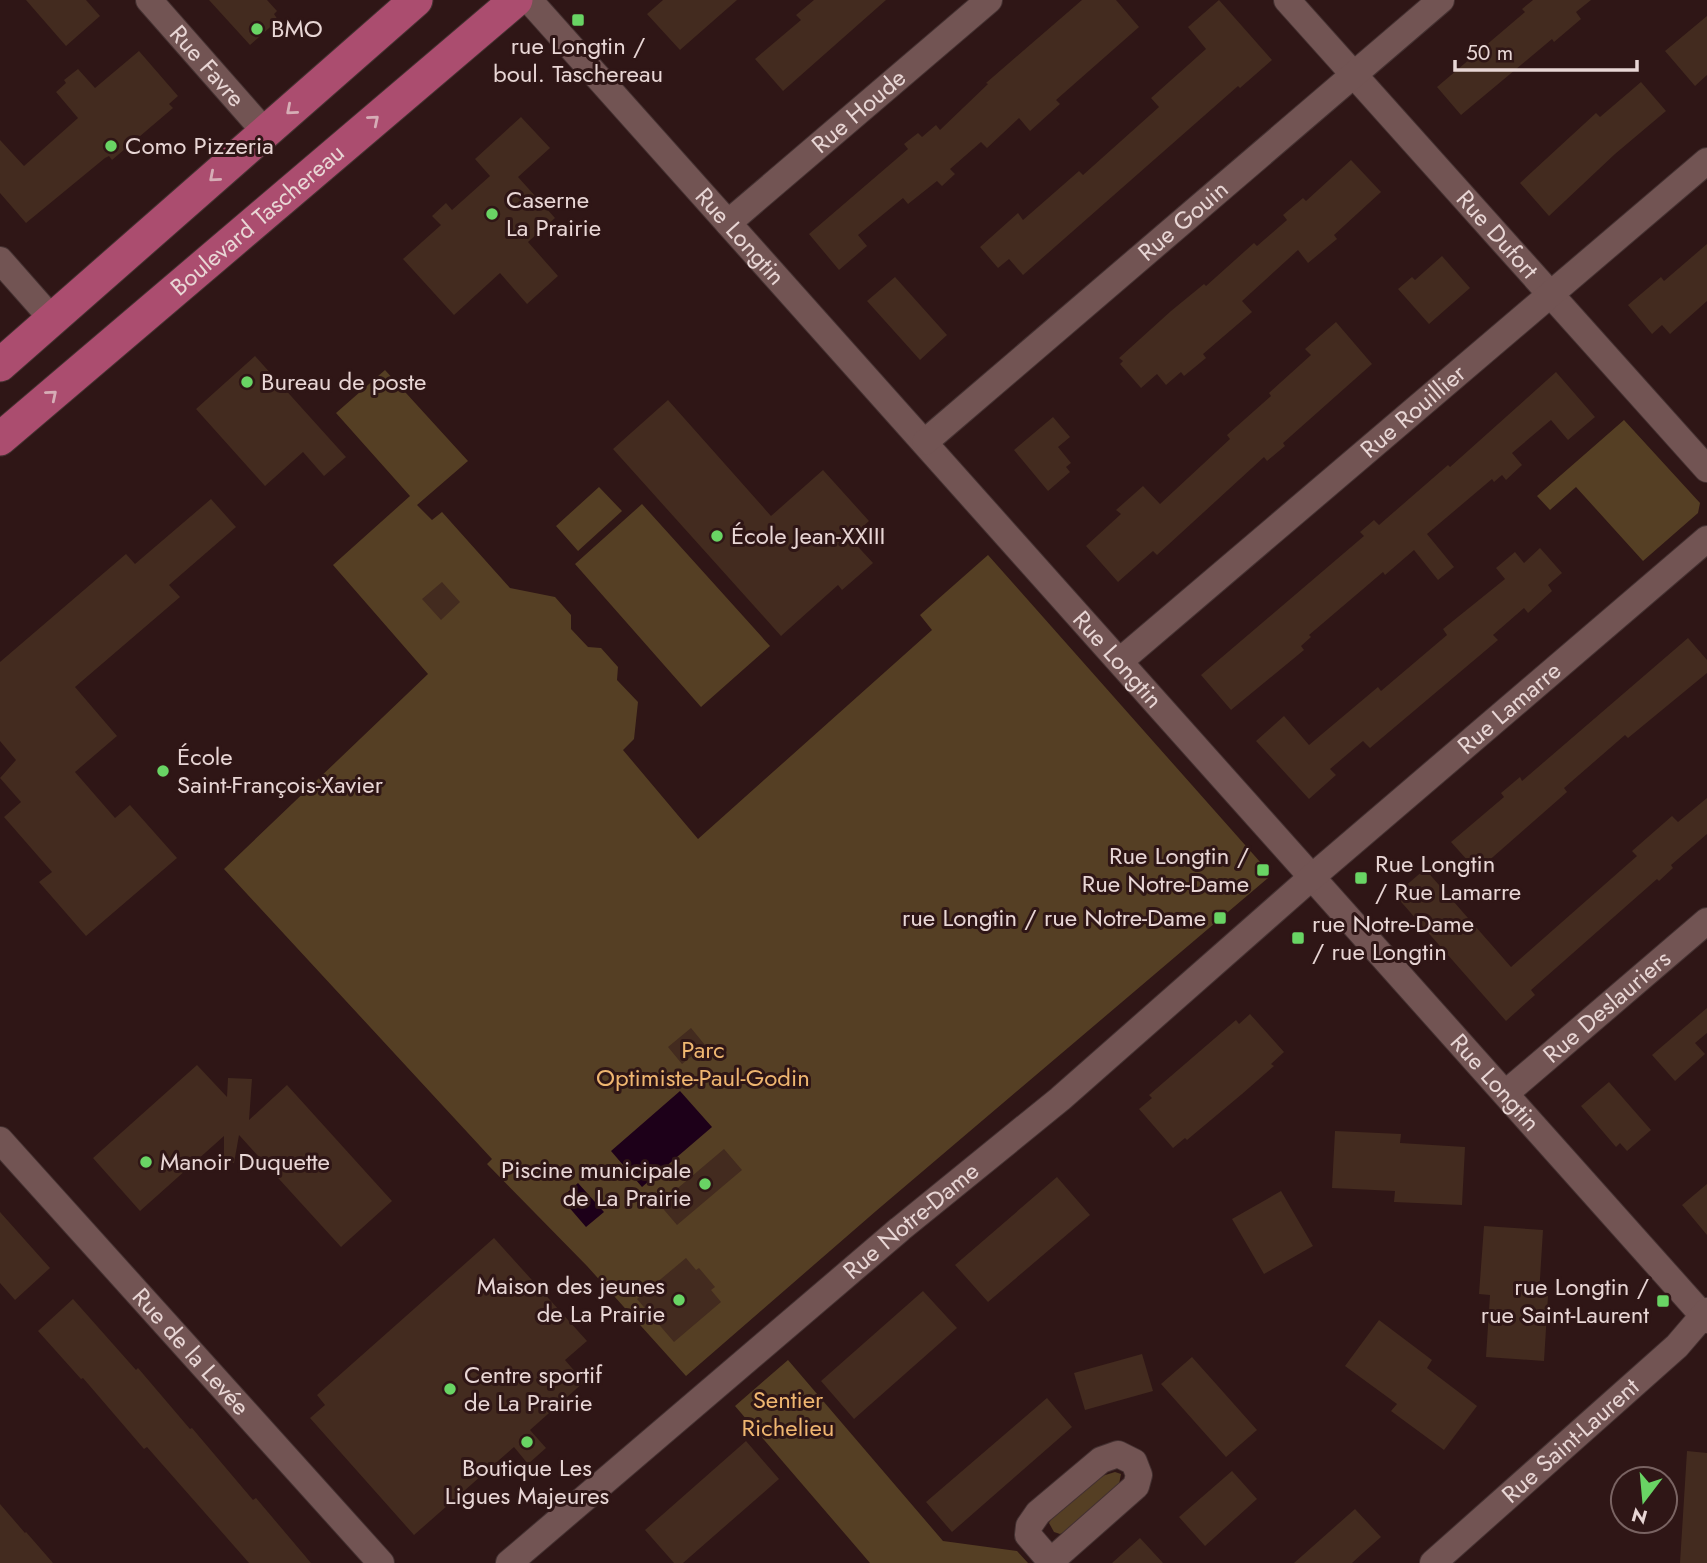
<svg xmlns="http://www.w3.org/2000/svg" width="1707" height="1563" font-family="Jost,sans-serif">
  <rect width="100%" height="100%" fill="#2f1616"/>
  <path fill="#553f24" d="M385,370L468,461L417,505L432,520L442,512L510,588L555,597L571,615V629L588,647L601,648L618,667L617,680L638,702L634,739L623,750L698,839L932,630L920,615L988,555L1269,872L1268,878L876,1211L686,1376L587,1266L487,1164L492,1159L224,869L428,674L333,565L410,496L336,413Z
    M1624,420L1700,503L1698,513L1643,561L1576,487L1550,510L1537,496Z
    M599,487L622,511L578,551L556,526Z
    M642,504L770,646L701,707L575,564Z
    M788,1360L943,1541L1017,1551L1028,1563H870L735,1406Z
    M1115,1472L1121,1474L1119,1484L1064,1532L1060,1534L1054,1532L1049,1523L1052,1518L1099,1477Z"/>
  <path fill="#1d0019" d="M680,1091L712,1127L642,1187L611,1151Z
    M578,1183L604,1212L586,1227L561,1198Z"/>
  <path fill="#432b1f" d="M26,0H86L100,16L66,46Z
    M209,0H267L277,11L274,14L278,20L250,45Z
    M663,0H737L680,50L647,14Z
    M814,0H886L783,91L755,59L801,20L796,15Z
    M1082,0H1116L1139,27L1056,100L1060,104L1030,131L1019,118L987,148L981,142L950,169L955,174L942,186L937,181L908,204L903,198L858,235L867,246L839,270L809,234L908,149L904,144L918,133L922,137L936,125L940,130L988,84L986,83Z
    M1219,0L1272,60L1240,88L1238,86L1023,275L1009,259L998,268L980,247L1018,213L1023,220L1079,171L1083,175L1159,107L1151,98L1206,49L1188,27Z
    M1533,0H1591L1576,12L1581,19L1554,42L1552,39L1461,115L1437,87L1525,12L1522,9Z
    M1707,16V75L1695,86L1665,51Z
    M139,51L178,96L169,104L173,108L112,160L109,156L105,158L26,223L0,193V140L24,166L78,118L56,92L66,83L64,80L78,69L95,88Z
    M1641,82L1666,111L1615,154L1549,216L1520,183L1596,113L1600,117Z
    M521,117L550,148L518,177L555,218L528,242L558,276L527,304L500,273L454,315L403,259L441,225L432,216L446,203L452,210L490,176L475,159Z
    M1351,160L1381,192L1334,235L1337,239L1308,263L1298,250L1242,301L1252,312L1203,354L1206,358L1184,376L1181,372L1166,385L1157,374L1141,388L1120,364L1123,361L1119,358L1171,311L1204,284L1206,286L1254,243L1257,246L1287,220L1283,215L1303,198L1306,201Z
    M1707,244V301L1670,334L1662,325L1652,334L1628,305L1661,277L1664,281Z
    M1442,256L1470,288L1429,324L1398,289L1412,277L1415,280Z
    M895,277L947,335L920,360L867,301Z
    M1336,322L1372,364L1283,443L1285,446L1267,461L1264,457L1157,555L1153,551L1118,582L1086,546L1121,514L1116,510L1143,486L1160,504L1230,439L1227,435L1271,396L1269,393L1311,355L1305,349Z
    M255,356L346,457L324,476L303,452L265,486L196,409Z
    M1556,372L1595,417L1568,440L1551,420L1512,453L1522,465L1506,480L1502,475L1494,482L1492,479L1427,534L1454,567L1438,580L1414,550L1385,575L1383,572L1309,635L1311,637L1301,646L1304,650L1231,710L1201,675L1364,536L1360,532L1374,520L1379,525L1448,465L1450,467Z
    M668,400L771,516L823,470L869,521L850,538L873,563L842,590L838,585L781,636L613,449Z
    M1053,417L1070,437L1058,447L1071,463L1066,467L1070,472L1048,491L1014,450Z
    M211,499L236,527L169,585L180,597L75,687L117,736L75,772L115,818L130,805L177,858L86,936L39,882L52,872L4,817L21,802L0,778L16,760L0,741V662L126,554L135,564Z
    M1540,548L1562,573L1548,585L1552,591L1528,613L1524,608L1493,635L1498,640L1370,748L1363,741L1330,769L1336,775L1309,799L1256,741L1284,716L1309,745L1378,687L1381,691L1447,635L1443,629L1505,579L1496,568L1515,552L1524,563Z
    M442,582L460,602L441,620L422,599Z
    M1688,638L1707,660V673L1628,738L1625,735L1564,788L1567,792L1477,871L1451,842L1504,797L1501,793L1520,777L1522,781Z
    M1707,798V834L1671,865L1673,868L1659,881L1657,879L1531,990L1535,995L1506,1021L1395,895L1425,869L1511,967L1637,856L1632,851L1672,816L1678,822Z
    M1707,1008V1033L1695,1043L1705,1054L1675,1081L1652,1055Z
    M1250,1014L1284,1052L1271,1064L1274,1066L1242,1094L1187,1140L1185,1138L1173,1148L1139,1109L1152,1098L1149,1095L1236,1020L1239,1024Z
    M691,1028L705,1045L682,1064L668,1047Z
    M197,1065L227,1097L228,1078L252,1079L249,1120L287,1085L392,1201L341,1247L239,1135L234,1163L224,1162V1136L140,1211L93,1158Z
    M1609,1082L1651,1130L1627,1151L1620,1143L1616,1147L1581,1106Z
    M1335,1131L1401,1134L1400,1143L1465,1147L1462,1205L1394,1202L1395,1191L1332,1188Z
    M724,1149L742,1170L677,1225L659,1204Z
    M1057,1177L1090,1215L988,1302L955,1265Z
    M1707,1184V1235L1682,1205Z
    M1281,1191L1313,1246L1264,1274L1232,1219Z
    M0,1212L50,1268L15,1300L0,1283Z
    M1484,1226L1543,1230L1539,1295L1548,1296L1544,1361L1486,1357L1490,1295L1479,1294Z
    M494,1238L587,1341L565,1360L584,1382L530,1430L546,1448L528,1464L514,1447L414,1535L310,1418L325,1405L317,1395Z
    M686,1258L696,1270L699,1268L715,1287L711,1290L721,1302L674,1342L637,1299Z
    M923,1291L957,1328L854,1419L821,1381Z
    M73,1299L136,1370L138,1368L190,1429L192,1428L253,1500L256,1498L311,1563H249L147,1447L144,1449L83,1378L81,1379L38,1331Z
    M1379,1320L1432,1360L1427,1368L1477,1406L1444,1450L1391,1411L1397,1404L1345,1366Z
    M1142,1354L1153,1391L1085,1410L1074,1373Z
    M1192,1357L1257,1430L1226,1457L1161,1384Z
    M1047,1398L1072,1427L952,1532L926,1502Z
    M746,1441L779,1479L683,1563H674L645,1530Z
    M1687,1451L1707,1453V1563H1680Z
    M1232,1471L1257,1499L1205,1546L1179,1517Z
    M0,1504L25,1533L26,1532L53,1563H0Z
    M1355,1509L1381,1537L1364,1552L1352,1563H1294Z
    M1140,1538L1163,1563H1112Z"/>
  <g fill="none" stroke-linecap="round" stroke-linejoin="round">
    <g stroke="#443131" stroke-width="28">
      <g id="minor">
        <path id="s1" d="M149,0L265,132"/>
        <path id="s2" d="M529,0L1707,1320"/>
        <path id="s3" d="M1287,0L1707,469"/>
        <path id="s4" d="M728,223L989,0"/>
        <path d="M0,260L52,319"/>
        <path id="s5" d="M925,442L1441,0"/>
        <path id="s6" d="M1120,661L1707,161"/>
        <path id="s7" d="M1506,1093L1707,921"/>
        <path id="s8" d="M0,1140L381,1563"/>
        <path d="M1051,1561L1136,1486L1139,1475L1134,1462L1118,1454L1101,1460L1038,1513L1029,1526L1028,1535L1052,1563"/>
        <path id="s9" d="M509,1563L900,1229L1060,1099L1312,877L1707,539"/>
        <path id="s10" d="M1433,1563L1677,1346L1707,1311"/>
      </g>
    </g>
    <g stroke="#443131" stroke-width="35">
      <g id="major">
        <path d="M0,365L416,0"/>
        <path id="s11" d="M0,439L516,0"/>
      </g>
    </g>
    <use href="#minor" stroke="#725453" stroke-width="26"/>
    <use href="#major" stroke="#ab4d6f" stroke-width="33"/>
  </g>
  <defs><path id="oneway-chevron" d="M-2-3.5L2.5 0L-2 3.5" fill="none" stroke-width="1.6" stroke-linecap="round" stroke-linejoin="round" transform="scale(1.75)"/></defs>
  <g stroke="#d6adb6">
    <use href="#oneway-chevron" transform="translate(291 110) rotate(139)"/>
    <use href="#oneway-chevron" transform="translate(374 120) rotate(-40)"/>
    <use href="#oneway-chevron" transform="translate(214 177) rotate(139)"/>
    <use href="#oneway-chevron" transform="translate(52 395) rotate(-40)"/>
  </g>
  <g fill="#69d464" stroke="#2f1616" stroke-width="2.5">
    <rect x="571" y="13" width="14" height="14" rx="3.5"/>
    <circle cx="257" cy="29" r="7"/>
    <circle cx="111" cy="146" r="7"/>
    <circle cx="492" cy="214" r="7"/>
    <circle cx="247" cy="382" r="7"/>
    <circle cx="717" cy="536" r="7"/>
    <circle cx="163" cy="771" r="7"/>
    <rect x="1256" y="863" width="14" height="14" rx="3.5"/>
    <rect x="1354" y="871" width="14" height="14" rx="3.5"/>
    <rect x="1213" y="911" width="14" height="14" rx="3.5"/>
    <rect x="1291" y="931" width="14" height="14" rx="3.5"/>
    <circle cx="146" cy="1162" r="7"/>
    <circle cx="705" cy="1184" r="7"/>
    <circle cx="679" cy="1300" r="7"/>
    <rect x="1656" y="1294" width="14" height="14" rx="3.5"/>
    <circle cx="450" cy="1389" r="7"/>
    <circle cx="527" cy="1442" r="7"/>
  </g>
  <g text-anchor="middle" stroke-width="6" stroke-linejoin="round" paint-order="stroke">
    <g font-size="24" fill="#e8d6d5" stroke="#2f1616" text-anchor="start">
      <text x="271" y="37">BMO</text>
      <text x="578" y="54" text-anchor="middle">rue Longtin /<tspan x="578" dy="28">boul. Taschereau</tspan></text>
      <text x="125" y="154">Como Pizzeria</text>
      <text x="506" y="208">Caserne<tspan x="506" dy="28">La Prairie</tspan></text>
      <text x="261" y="390">Bureau de poste</text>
      <text x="731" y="544">École Jean-XXIII</text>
      <text x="177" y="765">École<tspan x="177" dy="28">Saint-François-Xavier</tspan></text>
      <text x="1249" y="864" text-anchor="end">Rue Longtin /<tspan x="1249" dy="28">Rue Notre-Dame</tspan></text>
      <text x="1375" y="872">Rue Longtin<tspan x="1375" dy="28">/ Rue Lamarre</tspan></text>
      <text x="1206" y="926" text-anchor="end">rue Longtin / rue Notre-Dame</text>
      <text x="1312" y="932">rue Notre-Dame<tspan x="1312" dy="28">/ rue Longtin</tspan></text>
      <text x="160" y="1170">Manoir Duquette</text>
      <text x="691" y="1178" text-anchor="end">Piscine municipale<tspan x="691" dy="28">de La Prairie</tspan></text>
      <text x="665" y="1294" text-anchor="end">Maison des jeunes<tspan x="665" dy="28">de La Prairie</tspan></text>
      <text x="1649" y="1295" text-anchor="end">rue Longtin /<tspan x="1649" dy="28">rue Saint-Laurent</tspan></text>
      <text x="464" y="1383">Centre sportif<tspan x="464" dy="28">de La Prairie</tspan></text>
      <text x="527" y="1476" text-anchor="middle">Boutique Les<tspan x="527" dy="28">Ligues Majeures</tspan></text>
    </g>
    <g font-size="24" fill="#e8d6d5" stroke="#2f1616">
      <text dy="8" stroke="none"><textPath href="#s1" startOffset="88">Rue Favre</textPath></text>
      <text dy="8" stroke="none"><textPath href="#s4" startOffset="172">Rue Houde</textPath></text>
      <text dy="8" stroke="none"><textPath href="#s11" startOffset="338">Boulevard Taschereau</textPath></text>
      <text dy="8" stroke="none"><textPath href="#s5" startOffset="340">Rue Gouin</textPath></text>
      <text dy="8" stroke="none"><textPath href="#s3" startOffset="315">Rue Dufort</textPath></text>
      <text dy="8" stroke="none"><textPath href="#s2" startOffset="317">Rue Longtin</textPath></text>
      <text dy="8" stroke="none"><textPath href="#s6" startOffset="385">Rue Rouillier</textPath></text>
      <text dy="8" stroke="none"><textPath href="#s2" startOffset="884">Rue Longtin</textPath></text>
      <text dy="8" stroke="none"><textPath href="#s9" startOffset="1316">Rue Lamarre</textPath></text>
      <text dy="8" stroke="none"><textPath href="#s7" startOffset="133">Rue Deslauriers</textPath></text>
      <text dy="8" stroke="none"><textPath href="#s2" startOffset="1451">Rue Longtin</textPath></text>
      <text dy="8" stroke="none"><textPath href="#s9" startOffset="528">Rue Notre-Dame</textPath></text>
      <text dy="8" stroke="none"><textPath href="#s8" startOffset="285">Rue de la Levée</textPath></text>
      <text dy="8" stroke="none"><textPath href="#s10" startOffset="184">Rue Saint-Laurent</textPath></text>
    </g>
    <g font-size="24" fill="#efb670" stroke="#2f1616">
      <text x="703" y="1058">Parc<tspan x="703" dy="28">Optimiste-Paul-Godin</tspan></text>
      <text x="788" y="1408">Sentier<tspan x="788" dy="28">Richelieu</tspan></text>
    </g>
  </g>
  <g transform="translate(1644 1500) rotate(196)"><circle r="33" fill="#2f1616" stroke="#796362" stroke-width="2"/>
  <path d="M0-5L12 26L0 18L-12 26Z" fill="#69d464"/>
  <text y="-10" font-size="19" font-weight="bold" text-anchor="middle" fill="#e8d6d5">N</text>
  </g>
  <path d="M1455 60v10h182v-10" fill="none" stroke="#e8d6d5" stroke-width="3.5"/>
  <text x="1466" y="60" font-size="21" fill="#e8d6d5" stroke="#2f1616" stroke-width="5" paint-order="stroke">50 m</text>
</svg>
